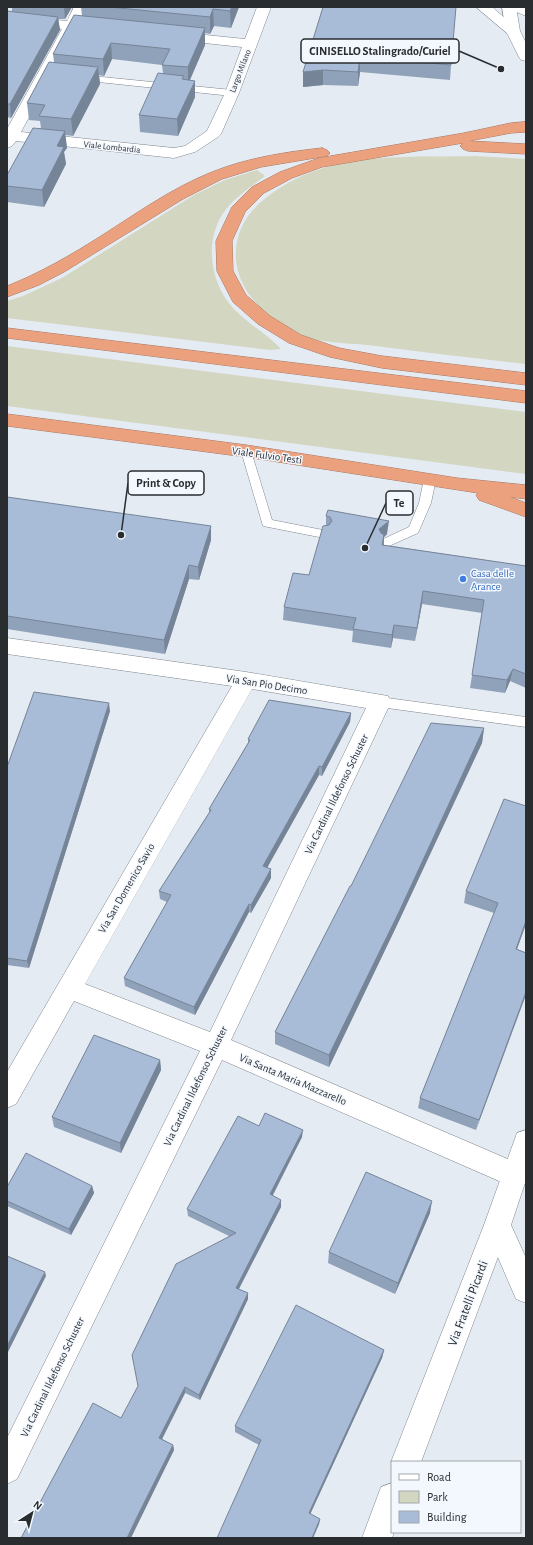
<svg xmlns="http://www.w3.org/2000/svg" width="533" height="1545" font-family="'Alegreya Sans',sans-serif">
  <rect width="100%" height="100%" fill="#e4ebf3"/>
  <path fill="#d3d6c1" d="M476,156L526,159V364C473,358 420,352 368,345C347,343 318,343 300,334C269,319 240,296 236,260C234,237 244,217 261,202C323,149 399,158 476,156Z
    M257,170L265,176C252,186 237,196 227,208C203,237 209,283 234,309C248,324 267,334 281,349L270,350L7,318V301L23,296L62,278L194,195L225,180Z
    M7,346L526,412V474L7,406Z"/>
  <g fill="none" stroke-linecap="round" stroke-linejoin="round">
    <g stroke="#80868e" stroke-width="1">
      <path id="lane" d="M82,75L232,90L236,93L232,96L79,80L78,78Z
        M246,447L250,448L251,451L272,520L328,531L330,534L328,537L324,538L263,526L241,451L242,448Z
        M430,475L434,476L436,479L431,503L418,533L389,546L385,547L381,546L379,543L381,540L409,527L419,503L424,479L426,476Z
        M380,697L526,717V727L380,707L376,705L374,702L376,699Z"/>
    </g>
    <g stroke="#80868e" stroke-width="1">
      <path id="street" d="M74,7H88L80,22L103,25L105,28L103,31L98,32L76,30L21,132L174,148L185,146L207,131L225,93L242,47L176,40L171,39L169,36L171,33L176,32L245,39L257,7H271L239,93L221,134L218,137L195,152L174,158L16,141L12,146L7,148V129L62,29L7,23V15L67,21Z
        M476,7H492L520,31L518,34L513,35L508,34Z
        M510,7H526V16L512,10Z
        M7,638L246,672L388,696L391,702L231,1040L524,1166C527,1172 527,1178 524,1184L515,1188L222,1060L17,1479L7,1484V1438L200,1051L74,1001L16,1104L7,1108V1072L232,686L7,654ZM252,689L366,708L210,1032L85,984Z
        M497,1212L506,1216L510,1225L421,1462H392V1464L391,1462L484,1225L488,1216Z
        M392,1483V1532H394L392,1538H362L381,1487Z"/>
    </g>
    <g stroke="#80868e" stroke-width="1">
      <path id="secondary" d="M502,7H516L520,31L526,43V61L521,60L519,57L506,31Z
        M526,1130V1180L511,1225L526,1258V1303L516,1299L484,1225L517,1133Z"/>
    </g>
    <g stroke="#a77863" stroke-width="1">
      <path id="highway" d="M526,122V132L511,133L469,141L526,144V154L468,151L463,149L460,146L463,143L322,167L292,178L264,193L245,212L232,241L233,271L246,295L270,316L301,335L339,348L382,356L526,373V385L382,368L330,357L289,343L258,324L233,302L217,271L216,241L232,207L252,187L280,172L319,158L464,133L511,123Z
        M322,148L327,150L330,153L327,156L261,167L222,179L183,199L64,272L39,285L7,297V286C40,273 71,255 101,236C137,213 172,188 212,172C247,158 285,152 322,148Z
        M7,328L526,391V403L7,338Z
        M7,414L246,445L457,478L526,485V499L510,497L526,503V517L479,500L476,495L478,493L246,457L7,426Z"/>
    </g>
    <use href="#lane" fill="#fff" fill-rule="evenodd"/>
    <use href="#street" fill="#fff" fill-rule="evenodd"/>
    <use href="#secondary" fill="#fff" fill-rule="evenodd"/>
    <use href="#highway" fill="#eba07e" fill-rule="evenodd"/>
  </g>
  <path fill="#90a2ba" d="M12,7H72L65,19H58L60,30L11,118L7,117V11L12,12Z
    M81,7H239L231,28L214,26L210,34L205,33V45L190,80L195,97L178,136L140,132L139,115L163,73L162,65L112,59L104,76L99,75L100,84L73,136L65,135L67,148L64,152L66,164L44,207L7,202V175L41,128L40,121L29,120L27,103L54,62L53,54L82,16Z
    M323,7L451,65L450,80L360,72L358,86L323,85L303,87Z
    M7,497L211,540L199,580L189,579L165,654L7,629Z
    M326,516L387,534L384,537V545L526,566V688L510,681L505,693L470,688L482,613L422,604L415,641L393,638L391,648L352,642L353,631L283,620L284,607L309,575L326,526Z
    M110,711L29,968L7,965V767Z
    M351,713L350,722L322,776L319,775L267,868L271,869V878L251,913L249,912L195,1015L125,986L124,978L167,902L160,899L159,891L209,813V809L248,743V739Z
    M484,728L482,743L397,925L329,1067L275,1044V1032L351,886Z
    M526,806V924L517,949L526,953L476,1130L418,1108L420,1098L494,913L464,903L466,891Z
    M160,1060L161,1070L121,1153L54,1127L52,1117Z
    M259,1126L302,1137L272,1195L281,1207L239,1289L248,1293V1299L200,1400L185,1393L162,1439L173,1445L174,1450L138,1521L121,1418L229,1236L188,1216L187,1209Z
    M92,1186L94,1193L71,1235L7,1206V1187Z
    M430,1213L395,1294L328,1263L329,1252Z
    M384,1350L382,1358L310,1514L320,1519L319,1524L313,1538L259,1445L235,1432V1426Z"/>
  <path fill="#768497" d="M64,7H72L65,19Z
    M232,7H239L231,28L230,11Z
    M213,9L214,26L210,34V17Z
    M58,17L60,30L11,118L10,104Z
    M205,28V45L188,84V67Z
    M111,43L112,59L104,76L103,59Z
    M360,57V72L358,86V72Z
    M98,67L100,84L73,136L71,119Z
    M323,70V85L303,87V72Z
    M195,81V97L178,136L177,119Z
    M65,131L67,148L64,152L66,164L44,207L42,190L57,146Z
    M389,521L387,534L384,537L383,548L378,542L379,529Z
    M211,526V540L199,580L198,567Z
    M189,565V579L165,654L164,640Z
    M423,591L422,604L415,641L417,628Z
    M394,625L393,638L391,648L392,635Z
    M513,669L510,681L505,693L507,680Z
    M109,703L110,711L29,968L27,961Z
    M351,713L350,722L322,776V767Z
    M484,728L482,743L397,925L329,1067V1055Z
    M319,766V775L263,875V866Z
    M271,869V878L251,913V905Z
    M249,904V912L195,1015L194,1007Z
    M526,921V924L513,960L516,949Z
    M526,992V995L476,1130L479,1120Z
    M160,1060L161,1070L121,1153L120,1143Z
    M303,1130L302,1137L270,1201V1194Z
    M92,1186L94,1193L71,1235L69,1229Z
    M281,1200V1207L236,1294V1288Z
    M432,1201L430,1213L395,1294L398,1283Z
    M45,1272L46,1276L7,1354V1346Z
    M248,1293V1299L200,1400L199,1395Z
    M384,1350L382,1358L308,1519L309,1513Z
    M185,1387V1393L160,1443L159,1438Z
    M173,1445L174,1450L131,1538H127L137,1517Z
    M320,1519L319,1524L313,1538H312Z"/>
  <path fill="#a8bcd8" stroke="#768497" d="M109,7H232L230,11L213,9L210,17Z
    M323,7H456L451,65L360,57L358,72L323,70L303,72Z
    M7,11L58,17L10,104H7Z
    M74,15L205,28L188,67L162,65L170,49L111,43L103,59L53,54Z
    M49,62L98,67L71,119L39,116L45,105L27,103Z
    M158,73L184,76L182,79L195,81L177,119L139,115Z
    M33,128L65,131L57,146L64,147L42,190L7,186V175Z
    M7,497L211,526L198,567L189,565L164,640L7,616Z
    M328,510L389,521L379,529L381,533L384,535L382,545L526,566V674L513,669L507,680L472,675L484,600L423,591L417,628L394,625L392,635L353,629L356,618L284,607L293,573L309,575L323,526L329,525L332,521L330,517L326,516Z
    M34,692L109,703L27,961L7,958V767Z
    M269,700L351,713L322,767L319,766L263,866L271,869L251,905L249,904L194,1007L124,978L171,895L159,891L211,810L209,809L250,740L248,739Z
    M431,723L484,728L399,912L329,1055L275,1032L350,886H351Z
    M504,799L526,806V921L516,949L526,953V992L479,1120L420,1098L498,903L466,891Z
    M94,1035L160,1060L120,1143L52,1117Z
    M265,1113L303,1130L270,1194L281,1200L236,1288L248,1293L199,1395L185,1387L159,1438L173,1445L137,1517L127,1538H21L93,1403L121,1418L138,1386L132,1355L176,1264L236,1233L187,1209L238,1116L259,1126Z
    M26,1153L92,1186L69,1229L7,1201V1187Z
    M366,1172L432,1201L398,1283L329,1252Z
    M7,1256L45,1272L7,1346Z
    M296,1305L384,1350L309,1513L320,1519L312,1538H217L261,1440L235,1426Z"/>
  <circle fill="#3f7fe0" stroke="#f3f8ff" stroke-width="1.5" cx="463" cy="579" r="4"/>
  <g text-anchor="middle" stroke-width="3" stroke-linejoin="round" paint-order="stroke">
    <g font-size="9" fill="#2a2d30" stroke="#f3f8ff">
      <text transform="translate(240 71) rotate(-69)" y="3">Largo Milano</text>
      <text transform="translate(112 147) rotate(6)" y="3">Viale Lombardia</text>
    </g>
    <g font-size="11" fill="#2a2d30" stroke="#f3f8ff">
      <text transform="translate(267 455) rotate(8)" y="4">Viale Fulvio Testi</text>
      <text transform="translate(267 684) rotate(9)" y="4">Via San Pio Decimo</text>
      <text transform="translate(336 794) rotate(-64)" y="4">Via Cardinal Ildefonso Schuster</text>
      <text transform="translate(126 888) rotate(-60)" y="4">Via San Domenico Savio</text>
      <text transform="translate(293 1079) rotate(23)" y="4">Via Santa Maria Mazzarello</text>
      <text transform="translate(195 1086) rotate(-64)" y="4">Via Cardinal Ildefonso Schuster</text>
      <text transform="translate(52 1377) rotate(-64)" y="4">Via Cardinal Ildefonso Schuster</text>
    </g>
    <g font-size="11" fill="#366cbe" stroke="#f3f8ff" text-anchor="start">
      <text x="471" y="577">Casa delle<tspan x="471" dy="13">Arance</tspan></text>
    </g>
    <g font-size="13" fill="#2a2d30" stroke="#f3f8ff">
      <text transform="translate(467 1303) rotate(-69)" y="5">Via Fratelli Picardi</text>
    </g>
  </g>
  <path fill="none" stroke="#2a2d30" stroke-width="1.5" d="M501 69L459 51M121 535L128 483M365 548L386 503"/>
  <g fill="#2a2d30" stroke="#f3f8ff" stroke-width="1.5">
    <circle cx="501" cy="69" r="4"/>
    <circle cx="121" cy="535" r="4"/>
    <circle cx="365" cy="548" r="4"/>
  </g>
  <g fill="#f3f8ff" stroke="#2a2d30" stroke-width="1.5">
    <rect x="301" y="39" width="158" height="24" rx="4"/>
    <rect x="128" y="471" width="76" height="24" rx="4"/>
    <rect x="386" y="491" width="27" height="24" rx="4"/>
  </g>
  <g font-size="12" text-anchor="middle" font-weight="bold" fill="#2a2d30">
    <text x="380" y="55">CINISELLO Stalingrado/Curiel</text>
    <text x="166" y="487">Print &amp; Copy</text>
    <text x="399" y="507">Te</text>
  </g>
  <rect width="533" height="1545" fill="none" stroke="#2a2d30" stroke-width="16"/>
  <rect x="391" y="1461" width="130" height="72" fill="#f3f8ff" stroke="#a3a7ac"/>
  <rect x="399" y="1474" width="20" height="6" fill="#ffffff" stroke="#a3a7ac"/>
  <text x="427" y="1481" font-size="12" fill="#2a2d30">Road</text>
  <rect x="399" y="1491" width="20" height="12" fill="#d3d6c1" stroke="#a3a7ac"/>
  <text x="427" y="1501" font-size="12" fill="#2a2d30">Park</text>
  <rect x="399" y="1511" width="20" height="12" fill="#a8bcd8" stroke="#a3a7ac"/>
  <text x="427" y="1521" font-size="12" fill="#2a2d30">Building</text>
  <g transform="translate(32 1513) rotate(36)" stroke="#f3f8ff" stroke-width="3" paint-order="stroke">
  <path d="M0-3L7 15L0 10L-7 15Z" fill="#2a2d30"/>
  <text y="-6" font-size="11" font-weight="bold" text-anchor="middle" fill="#2a2d30">N</text>
  </g>
</svg>
